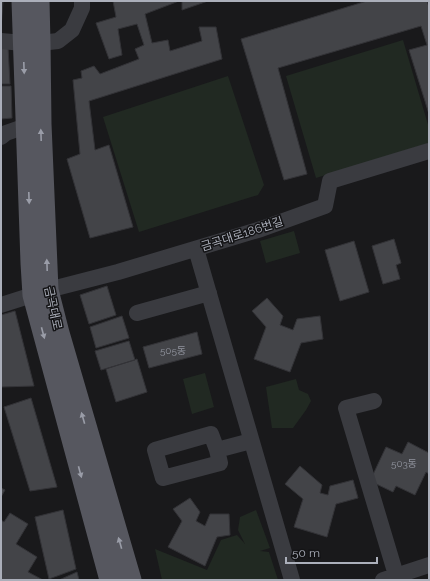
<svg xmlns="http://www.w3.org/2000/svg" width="430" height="581" font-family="Raleway,'Noto Sans KR',sans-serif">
  <rect width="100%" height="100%" fill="#19191b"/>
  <path fill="#212922" d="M403,40L429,128V143L316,178L286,76Z
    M228,76L264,185L258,195L139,232L103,117Z
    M294,231L300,253L266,263L260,241Z
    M205,373L214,407L192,414L183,379Z
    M296,379L299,390L308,394L311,401L306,410L293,428H272L266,387Z
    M256,510L270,548L260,551L269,552L278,580H162L155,549L207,570L221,540L237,535L245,544L238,530L240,517Z"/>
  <path fill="#434448" stroke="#333337" d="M1,1H3L1,29Z
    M113,1H179L145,14L152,43L168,40L170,51L202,41L199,27H216L222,59L89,101L95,150L109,145L133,227L90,238L67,159L80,154L73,80L82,78L81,71L94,66L100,74L139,59L135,49L144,45L137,24L118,29L122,55L109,59L96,23L116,17Z
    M182,1H208L182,10Z
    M367,1H427L429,7V114L409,50L427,45L421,26L278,68L307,174L284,180L241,39Z
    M1,47H8L10,84H1Z
    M1,86H11L12,118L1,119Z
    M394,239L401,263L396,265L400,279L383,284L372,246Z
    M354,241L369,292L340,301L325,250Z
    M107,286L116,315L89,324L80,295Z
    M267,298L283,316L280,325L293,330L297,319L320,316L323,339L301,343L290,372L254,359L266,327L252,311Z
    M15,311L34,386L1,387V315Z
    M122,316L129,338L96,348L90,327Z
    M197,332L202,354L149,368L143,347Z
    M129,341L135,360L101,370L95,351Z
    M137,359L147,392L116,402L106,369Z
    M31,398L57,487L30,491L4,407Z
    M408,442L429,453V474L426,472L415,495L396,486L393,492L370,481L386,447L402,454Z
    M300,466L322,485L320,493L328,495L330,486L353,480L358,498L336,504L327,537L294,527L303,499L285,484Z
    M1,488L5,490L1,497Z
    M190,498L200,512L196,521L205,526L210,514H229L230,535L217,537L205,566L168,547L182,521L173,509Z
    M63,510L76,569L49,579L35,517Z
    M10,513L28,524L16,544L37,557L28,572L43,580H1V520L4,522Z
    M77,572L79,580H59Z"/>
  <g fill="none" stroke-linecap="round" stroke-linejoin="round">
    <path stroke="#3a3b40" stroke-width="16" d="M1,41L23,43H40L58,41L72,30L82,8V1
      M1,137L6,133L26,126
      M196,249L292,580
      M1,305L48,290L118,272L261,229L325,206L330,181L429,151
      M137,313L209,293
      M374,401L346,408L396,575
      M217,450L220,463L163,478L155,450L211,434L217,450L251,441
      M383,580L429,565"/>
    <path stroke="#56575f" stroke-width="21" d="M22,1L31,263L33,295L110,580
      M39,1L40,43L41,124L48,290L59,333L131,580"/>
  </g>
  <defs><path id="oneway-solid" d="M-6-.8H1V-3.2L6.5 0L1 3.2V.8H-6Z"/></defs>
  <g fill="#9a9da8">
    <use href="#oneway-solid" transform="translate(24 68) rotate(88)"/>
    <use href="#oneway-solid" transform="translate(41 135) rotate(-92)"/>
    <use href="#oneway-solid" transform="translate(29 198) rotate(88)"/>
    <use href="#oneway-solid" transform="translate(47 265) rotate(-92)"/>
    <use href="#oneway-solid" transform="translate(43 333) rotate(75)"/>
    <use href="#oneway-solid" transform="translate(83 418) rotate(-106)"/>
    <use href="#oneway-solid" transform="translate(80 472) rotate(75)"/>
    <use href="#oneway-solid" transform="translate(120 543) rotate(-106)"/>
  </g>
  <g text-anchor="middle" stroke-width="3" stroke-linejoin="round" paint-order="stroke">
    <g font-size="10" fill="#91949e">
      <text x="173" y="354">505동</text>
      <text x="404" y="467">503동</text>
    </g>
    <g font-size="12" fill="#abafba" stroke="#141416">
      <text transform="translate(242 234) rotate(-18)" y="4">금곡대로186번길</text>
      <text transform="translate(53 308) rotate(78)" y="4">금곡대로</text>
    </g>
  </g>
  <rect width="430" height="581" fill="none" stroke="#abafba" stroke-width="4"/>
  <path d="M286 557v6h91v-6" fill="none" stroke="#abafba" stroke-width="2"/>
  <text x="292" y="557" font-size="12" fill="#abafba" stroke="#141416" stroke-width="3" paint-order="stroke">50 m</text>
</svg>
